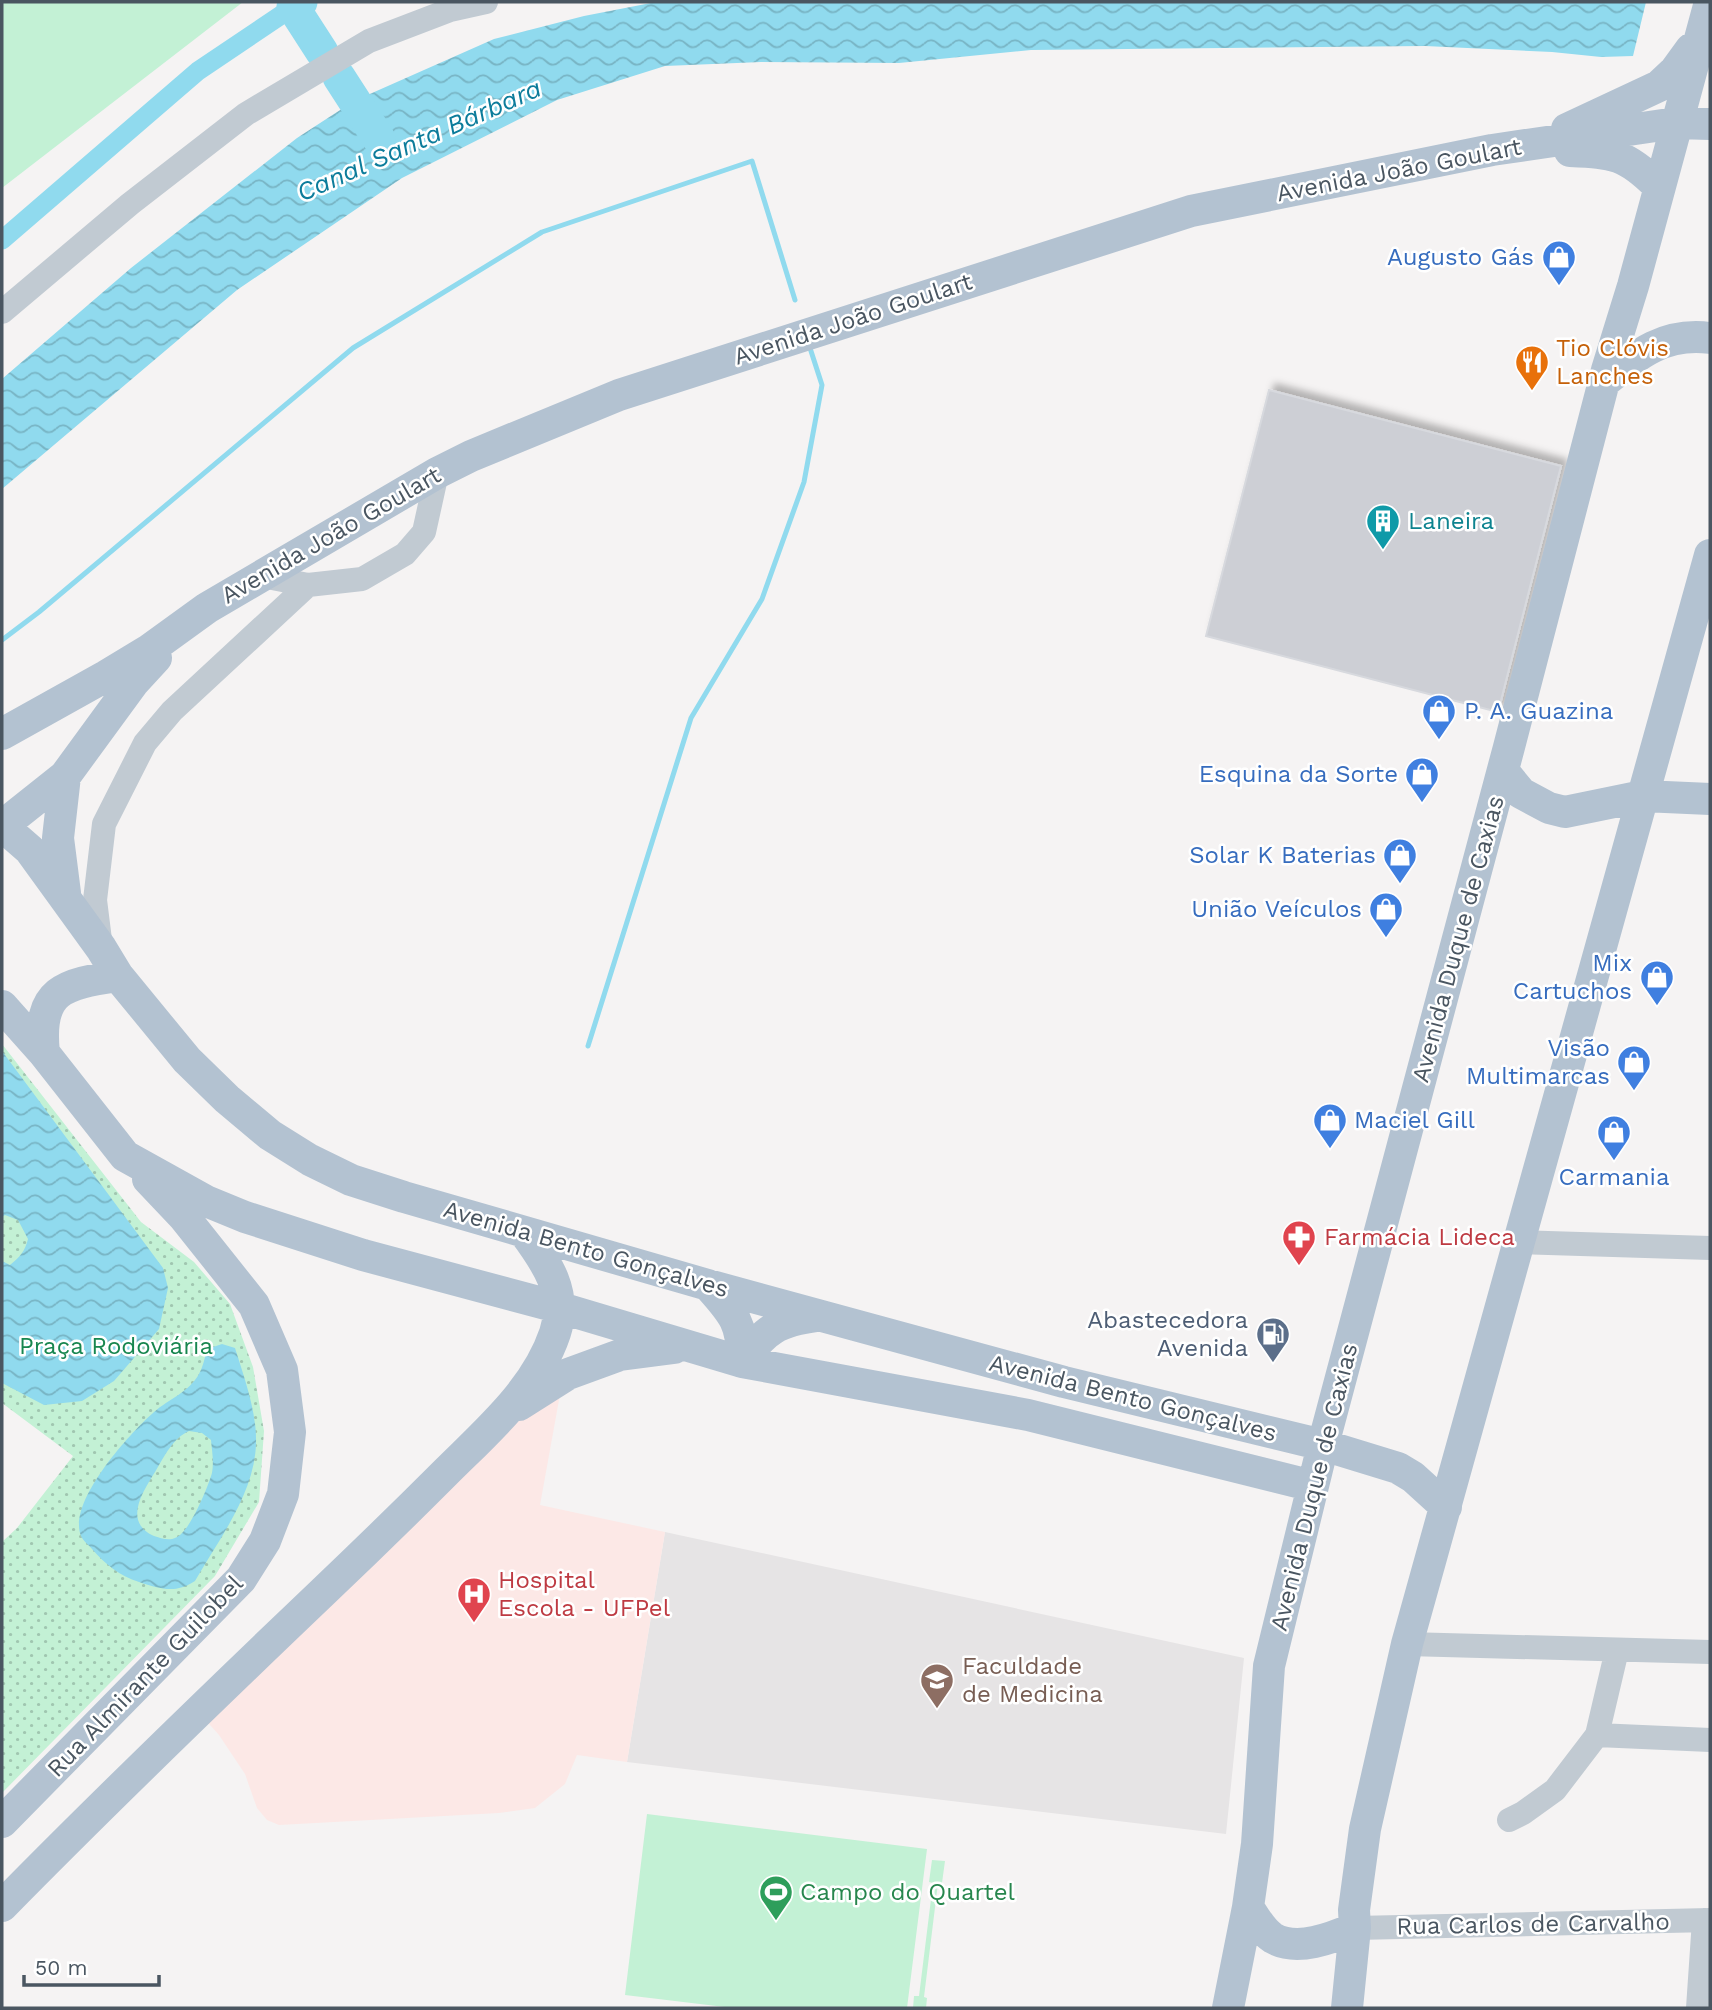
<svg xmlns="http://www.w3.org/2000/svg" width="1712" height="2010" font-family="'Work Sans',sans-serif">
  <defs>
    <pattern id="park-dots" width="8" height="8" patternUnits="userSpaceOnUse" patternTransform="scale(1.75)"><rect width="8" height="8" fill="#c3f1d5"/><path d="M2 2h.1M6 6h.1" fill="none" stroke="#a0c6b0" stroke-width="1.8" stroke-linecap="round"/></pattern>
    <pattern id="water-waves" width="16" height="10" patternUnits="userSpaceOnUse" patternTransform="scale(1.75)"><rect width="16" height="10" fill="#90daee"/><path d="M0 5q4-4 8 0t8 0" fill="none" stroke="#78b4c4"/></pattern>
    <filter id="shadow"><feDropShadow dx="6" dy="-6" stdDeviation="3.5" flood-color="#0004"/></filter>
  </defs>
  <rect width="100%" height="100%" fill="#f5f3f3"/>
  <path fill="#e6e4e5" d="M665,1532L1244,1658L1226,1834L627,1762Z"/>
  <path fill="#fce8e6" d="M561,1389L540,1505L665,1532L627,1762L577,1755L565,1784L535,1808L499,1813L279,1825L267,1820L257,1808L245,1774L219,1735L202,1716L508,1422Z"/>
  <path fill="url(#park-dots)" d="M2,1044L141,1222L194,1262L230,1304L253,1367L264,1431L259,1502L215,1576L2,1793V1542L17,1528L73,1456L2,1403Z"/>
  <path fill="#c3f1d5" d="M2,2H243L2,188Z
    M647,1814L927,1849L907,2008H733L625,1995Z
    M932,1860L945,1861L942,1883H938L924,1997L927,1998L926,2008H913L914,1996H919L933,1883L929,1882Z"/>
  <path fill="url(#water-waves)" fill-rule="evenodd" d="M656,2H1646L1633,56L1601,57L1552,52L1425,46L1031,50L899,63L761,62L665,66L557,100L402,178L237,290L2,489V379L131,268L297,138L354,101L494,39L584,16Z
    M2,1051L163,1268L168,1288L159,1329L114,1381L82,1401L44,1405L2,1383V1261L10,1265C20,1257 25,1251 28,1239L18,1220L5,1215L2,1217Z
    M222,1344L235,1348C244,1377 257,1412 256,1443C255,1493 219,1539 195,1581C175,1594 161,1589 139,1582C120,1576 105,1564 92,1549C89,1545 83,1541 81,1536C67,1502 130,1433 154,1412C169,1399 189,1392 199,1374C203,1367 205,1357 207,1349ZM189,1431L202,1433L211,1440C212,1451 214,1462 212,1473C208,1487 189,1534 175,1538C169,1541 160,1538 154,1536C123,1522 142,1493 155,1472C164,1457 173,1438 189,1431Z"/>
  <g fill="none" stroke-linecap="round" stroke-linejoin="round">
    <path stroke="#90daee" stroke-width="5" d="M2,640L39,612L353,348L542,232L752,161L795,300
      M588,1046L691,718L762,599L804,482L822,385L810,348"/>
    <path stroke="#90daee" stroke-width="19" d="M2,240L198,71L293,7"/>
    <path stroke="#90daee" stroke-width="33" d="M301,2L293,7L322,52
      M339,77L379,139"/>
  </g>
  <path fill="#cdcfd5" stroke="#d7d9de" stroke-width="2" filter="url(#shadow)" d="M1269,390L1561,466L1498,712L1206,636Z"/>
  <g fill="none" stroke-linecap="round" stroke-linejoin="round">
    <path stroke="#c1cad2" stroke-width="24" d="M2,312L130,204L246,114L369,41L450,10L486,2
      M262,576L308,585L362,579L405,554L424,532L437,473
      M101,948L95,900L104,824L145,743L172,711L308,585
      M1519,1242L1710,1248
      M1407,1644L1710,1652
      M1597,1735L1710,1740
      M1509,1820L1523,1813L1555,1790L1597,1735L1617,1650
      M1355,1928L1710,1920
      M1698,2008L1704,1920"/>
    <path stroke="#b3c2d1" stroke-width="32" d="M1567,129L1659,86L1675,71L1691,49
      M1570,151C1614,153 1626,154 1658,186
      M1603,383C1637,355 1663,332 1710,338
      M2,734L106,676L149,650L207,608L437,473L471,456L619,395L1191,211L1492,150L1676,123L1710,124
      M1503,771L1521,793L1549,808L1565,812L1643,796L1710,799
      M65,776L58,838L65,893
      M6,823L65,776L133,683L156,658
      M7,830L30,850L101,948L118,976L187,1060L227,1099L270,1135L310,1160L351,1180L404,1197L708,1285L1064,1382L1323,1445L1398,1468L1413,1477L1446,1507
      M2,1006L44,1053L125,1156L206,1201L245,1217L363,1255L561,1308L742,1362L1028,1415L1313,1486
      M44,1053C37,989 64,984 118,976
      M708,1285C733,1313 743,1323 742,1362
      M742,1362C764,1330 778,1321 817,1316
      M519,1405L568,1374L620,1355L674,1348
      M2,1822L241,1579L265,1541L283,1494L290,1432L282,1370L254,1305L184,1217L148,1179
      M2,1906C107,1799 215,1695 324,1591C365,1552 405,1513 445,1473C486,1432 536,1390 555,1333C568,1293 547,1263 524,1232
      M1248,1907C1255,1918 1262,1931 1273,1938C1297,1952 1332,1938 1355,1928
      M1228,2008L1248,1907L1257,1844L1269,1666L1323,1445L1509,747L1607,370L1633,286L1710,2
      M1347,2008L1355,1928L1354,1910L1365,1829L1407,1644L1710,555"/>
  </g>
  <defs>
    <g id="shop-pin" transform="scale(1.75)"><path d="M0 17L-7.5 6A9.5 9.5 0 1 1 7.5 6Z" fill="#3f7fe0" stroke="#fff"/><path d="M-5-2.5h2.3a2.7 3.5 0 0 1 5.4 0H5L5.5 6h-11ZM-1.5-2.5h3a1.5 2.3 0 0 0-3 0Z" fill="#fff"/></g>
    <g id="restaurant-pin" transform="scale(1.75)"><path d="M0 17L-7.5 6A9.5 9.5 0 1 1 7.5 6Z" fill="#e8710a" stroke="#fff"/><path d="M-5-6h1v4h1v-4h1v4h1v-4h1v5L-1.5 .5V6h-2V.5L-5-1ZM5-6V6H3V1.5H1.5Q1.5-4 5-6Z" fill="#fff"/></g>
    <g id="building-pin" transform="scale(1.75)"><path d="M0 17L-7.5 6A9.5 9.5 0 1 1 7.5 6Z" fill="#0f9aa8" stroke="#fff"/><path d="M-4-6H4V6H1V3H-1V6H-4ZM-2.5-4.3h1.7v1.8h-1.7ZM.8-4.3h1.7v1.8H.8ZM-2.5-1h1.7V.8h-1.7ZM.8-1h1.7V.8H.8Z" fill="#fff"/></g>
    <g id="pharmacy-pin" transform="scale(1.75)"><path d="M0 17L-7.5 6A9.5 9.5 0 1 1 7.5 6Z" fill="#e0444e" stroke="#fff"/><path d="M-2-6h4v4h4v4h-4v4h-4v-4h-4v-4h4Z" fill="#fff"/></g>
    <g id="fuel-pin" transform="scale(1.75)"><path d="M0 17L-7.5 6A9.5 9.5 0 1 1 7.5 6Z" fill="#5c6f8a" stroke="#fff"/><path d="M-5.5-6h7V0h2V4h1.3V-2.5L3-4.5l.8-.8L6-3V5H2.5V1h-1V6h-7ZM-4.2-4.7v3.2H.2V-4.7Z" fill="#fff"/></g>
    <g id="hospital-pin" transform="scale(1.75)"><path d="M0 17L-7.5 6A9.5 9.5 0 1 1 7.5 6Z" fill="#e0444e" stroke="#fff"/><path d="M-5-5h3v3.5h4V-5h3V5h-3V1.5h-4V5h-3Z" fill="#fff"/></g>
    <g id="university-pin" transform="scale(1.75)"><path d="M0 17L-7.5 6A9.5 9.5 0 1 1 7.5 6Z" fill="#8d6e63" stroke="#fff"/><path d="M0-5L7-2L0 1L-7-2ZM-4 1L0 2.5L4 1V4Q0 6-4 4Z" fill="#fff"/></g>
    <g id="stadium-pin" transform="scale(1.75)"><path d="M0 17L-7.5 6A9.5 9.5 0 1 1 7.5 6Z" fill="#2e9e5b" stroke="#fff"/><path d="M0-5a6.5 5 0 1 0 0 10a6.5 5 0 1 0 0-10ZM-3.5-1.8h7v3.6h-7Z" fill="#fff"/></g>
  </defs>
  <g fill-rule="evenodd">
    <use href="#shop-pin" x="1559" y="257"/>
    <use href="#restaurant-pin" x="1532" y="362"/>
    <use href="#building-pin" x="1383" y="521"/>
    <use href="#shop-pin" x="1439" y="711"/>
    <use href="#shop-pin" x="1422" y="774"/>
    <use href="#shop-pin" x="1400" y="855"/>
    <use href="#shop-pin" x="1386" y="909"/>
    <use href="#shop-pin" x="1657" y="977"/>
    <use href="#shop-pin" x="1634" y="1062"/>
    <use href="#shop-pin" x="1330" y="1120"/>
    <use href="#shop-pin" x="1614" y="1132"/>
    <use href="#pharmacy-pin" x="1299" y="1237"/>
    <use href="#fuel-pin" x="1273" y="1334"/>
    <use href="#hospital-pin" x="474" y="1594"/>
    <use href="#university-pin" x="937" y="1680"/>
    <use href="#stadium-pin" x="776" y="1892"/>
  </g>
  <g text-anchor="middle" stroke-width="5" stroke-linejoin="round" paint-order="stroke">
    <g font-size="24" fill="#4a5661" stroke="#fff">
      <text transform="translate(1399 170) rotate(-11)" y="8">Avenida João Goulart</text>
      <text transform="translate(853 319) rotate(-18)" y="8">Avenida João Goulart</text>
      <text transform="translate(331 535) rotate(-30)" y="8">Avenida João Goulart</text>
      <text transform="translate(1458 939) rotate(-75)" y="8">Avenida Duque de Caxias</text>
      <text transform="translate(586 1249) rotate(16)" y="8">Avenida Bento Gonçalves</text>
      <text transform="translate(1133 1398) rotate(14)" y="8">Avenida Bento Gonçalves</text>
      <text transform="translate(1314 1487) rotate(-76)" y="8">Avenida Duque de Caxias</text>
      <text transform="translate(145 1676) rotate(-46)" y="8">Rua Almirante Guilobel</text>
      <text transform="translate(1533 1924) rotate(-1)" y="8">Rua Carlos de Carvalho</text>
    </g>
    <g font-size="24" fill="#366cbe" stroke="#fff" text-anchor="end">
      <text x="1534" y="265">Augusto Gás</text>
      <text x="1464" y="719" text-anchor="start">P. A. Guazina</text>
      <text x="1398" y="782">Esquina da Sorte</text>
      <text x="1376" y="863">Solar K Baterias</text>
      <text x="1362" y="917">União Veículos</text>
      <text x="1632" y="971">Mix<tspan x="1632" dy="28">Cartuchos</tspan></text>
      <text x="1610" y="1056">Visão<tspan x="1610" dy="28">Multimarcas</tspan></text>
      <text x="1354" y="1128" text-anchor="start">Maciel Gill</text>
      <text x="1614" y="1185" text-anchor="middle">Carmania</text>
    </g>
    <g font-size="24" fill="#c56008" stroke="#fff" text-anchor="start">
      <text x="1556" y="356">Tio Clóvis<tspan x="1556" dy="28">Lanches</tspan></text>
    </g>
    <g font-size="24" fill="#0d838f" stroke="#fff" text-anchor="start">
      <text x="1408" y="529">Laneira</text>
    </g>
    <g font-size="24" fill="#be3a42" stroke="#fff" text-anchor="start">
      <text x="1324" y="1245">Farmácia Lideca</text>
      <text x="498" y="1588">Hospital<tspan x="498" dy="28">Escola - UFPel</tspan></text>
    </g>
    <g font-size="24" fill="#4e5e75" stroke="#fff" text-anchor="end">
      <text x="1248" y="1328">Abastecedora<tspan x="1248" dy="28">Avenida</tspan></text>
    </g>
    <g font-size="24" fill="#17864f" stroke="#fff">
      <text x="116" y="1354">Praça Rodoviária</text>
    </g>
    <g font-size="24" fill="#785e54" stroke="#fff" text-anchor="start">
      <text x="962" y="1674">Faculdade<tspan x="962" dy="28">de Medicina</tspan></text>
    </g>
    <g font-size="24" fill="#27864d" stroke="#fff" text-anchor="start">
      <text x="800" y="1900">Campo do Quartel</text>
    </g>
    <g font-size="26" font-style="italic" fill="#0c7c9b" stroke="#fff">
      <text transform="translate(419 140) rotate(-24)" y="9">Canal Santa Bárbara</text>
    </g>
  </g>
  <rect width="1712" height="2010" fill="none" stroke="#4a5661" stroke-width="7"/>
  <path d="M24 1975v10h135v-10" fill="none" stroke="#4a5661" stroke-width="3.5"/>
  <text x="35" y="1975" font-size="21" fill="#4a5661" stroke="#ffffff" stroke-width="5" paint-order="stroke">50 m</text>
</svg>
